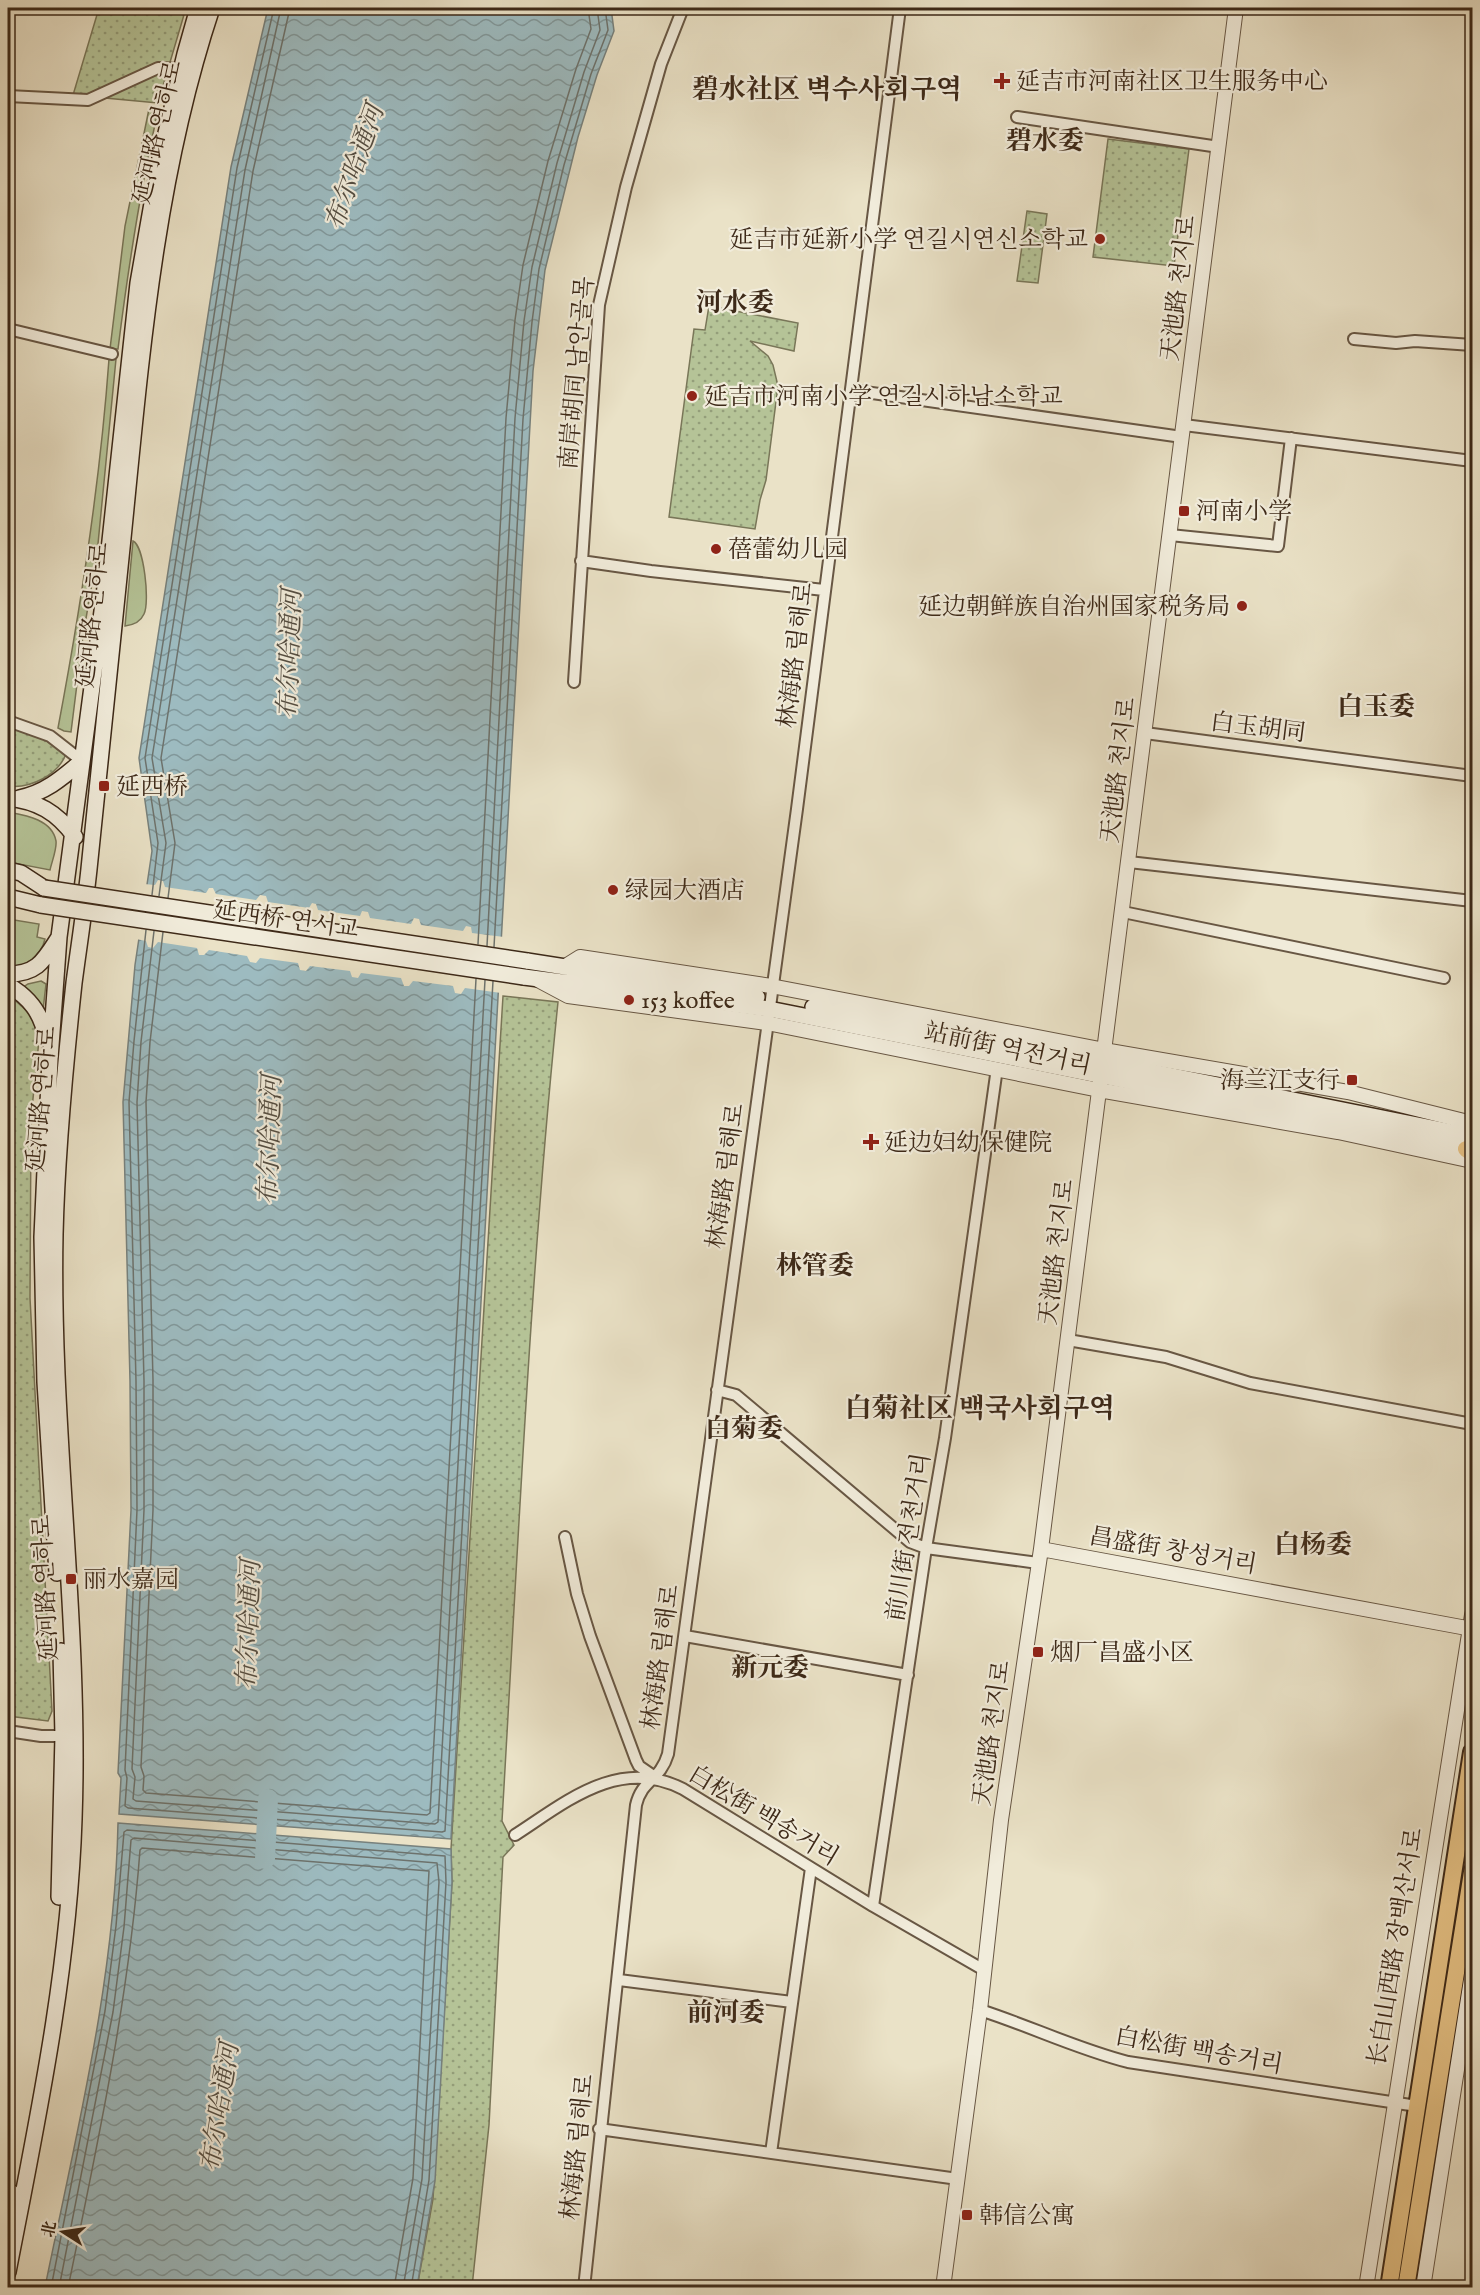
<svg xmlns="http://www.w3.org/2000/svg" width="1480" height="2295" font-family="'IM FELL English','Noto Serif SC','Noto Serif KR',serif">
  <defs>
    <pattern id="park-dots" width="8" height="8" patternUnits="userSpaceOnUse" patternTransform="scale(1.5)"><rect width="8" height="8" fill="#b5c397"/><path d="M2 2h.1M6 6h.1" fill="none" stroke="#949e7a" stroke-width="1.8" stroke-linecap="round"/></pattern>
    <pattern id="water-waves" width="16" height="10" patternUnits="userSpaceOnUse" patternTransform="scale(1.5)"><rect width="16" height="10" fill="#9dbbc0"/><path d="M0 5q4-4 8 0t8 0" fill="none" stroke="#81989b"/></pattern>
  </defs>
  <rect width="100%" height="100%" fill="#eae2c7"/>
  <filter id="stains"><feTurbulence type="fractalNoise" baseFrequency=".00333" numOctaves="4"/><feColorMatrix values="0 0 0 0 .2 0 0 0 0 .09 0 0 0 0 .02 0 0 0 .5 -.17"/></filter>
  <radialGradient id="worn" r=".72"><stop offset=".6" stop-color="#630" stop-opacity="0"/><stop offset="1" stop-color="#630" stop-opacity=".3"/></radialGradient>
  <path fill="#b5c397" stroke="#797658" stroke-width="1.5" d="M149,109L158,111C140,190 128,269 118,349H110L125,226Z
    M109,359H116L97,554L83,636L71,732L64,731L58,728C81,606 100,484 109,359Z
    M133,541C144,546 150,602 144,614C141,621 133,625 125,626Z
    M8,812C24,815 52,819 56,841C57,849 52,861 50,870L8,862Z
    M8,919L39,924L37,937L45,939C41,957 25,967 8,968Z
    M41,981L46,984L43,1010L22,988L28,984Z"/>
  <path fill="url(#park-dots)" stroke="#797658" stroke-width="1.5" d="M99,8H186L158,103L73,95Z
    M1108,139L1189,149L1174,266L1093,257Z
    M1027,211L1047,214L1038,283L1017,281Z
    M709,306L798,323L794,351L750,341L768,356L773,365L778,386L766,480L760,500L755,529L669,517L694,329L705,330Z
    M8,726L53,741L66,754C58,775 30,789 8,786Z
    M8,994L28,1012L35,1025L39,1040L31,1118L30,1298L52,1711L48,1721L8,1716Z
    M503,996L558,1002C530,1275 518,1548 502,1821L514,1845L503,1857L489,2125L472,2287L417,2288L433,2199L452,1882L451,1849Z"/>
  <path fill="url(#water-waves)" stroke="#77817d" stroke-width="1.5" d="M268,8H611L614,31L597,75L578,137L545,270L533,371L451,1839L119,1814L121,1778L118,1773L131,1510L130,1381L123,1102L135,965L152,851L139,758L231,167Z
    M118,1823L451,1849L452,1882L435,2181L417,2287H45C76,2135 115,1980 118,1823Z"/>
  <path fill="#eae2c7" d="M158,880L163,881L165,887L206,893L209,888H213L216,894L256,900L260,895L266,896L268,902L309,908L312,903L316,904L318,910L360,916L362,911L368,912L370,918L411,924L414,918L419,919L421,925L463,931L466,926L471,927L472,933L504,937L501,993L465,988L461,994L455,993L453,986L413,981L409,986H404L401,978L361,973L358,978L352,977L350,971L310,966L306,971L300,970L298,963L260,958L256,963L250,962L247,956L209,950L204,955H199L197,948L158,942L153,948L148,947L146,941L136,939L144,884L155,885Z"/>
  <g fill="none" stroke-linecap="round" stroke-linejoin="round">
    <path stroke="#6d726c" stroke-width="1.5" d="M152,895L158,843L145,758L237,168L274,8
      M159,896L166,843L152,758L245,170L281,8
      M168,898L175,843L161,758L253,171L290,8
      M146,930L134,1041L129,1102L136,1381L137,1510L125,1770L127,1778L125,1806L128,1808L442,1832L445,1831L493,981
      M154,931L141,1042L137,1102L144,1381V1510L132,1769L135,1777L133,1799L136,1801L435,1824L438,1822L485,980
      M163,932L150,1042L146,1102L153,1380V1510L141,1767L144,1776L143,1790L146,1793L427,1815L430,1813L476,979
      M478,944L506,418L515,320L523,265L548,161L576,69L591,29L588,8
      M487,946L515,418L524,321L532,267L557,163L584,72L600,30L597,8
      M494,947L523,419L532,322L539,269L564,165L591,74L608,30L605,8
      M51,2288L105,2011L116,1926L124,1832L127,1830L445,1856L446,1882L429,2180L411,2288
      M59,2288L113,2012L124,1927L131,1840L134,1838L437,1863L439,1882L422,2179L403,2288
      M68,2288C98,2142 129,1998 140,1850L142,1848L429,1871L413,2178L394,2288"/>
    <path stroke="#9dbbc0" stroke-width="20" d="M265,1859L268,1799"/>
    <g stroke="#685744" stroke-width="14">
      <path id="minor" d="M8,96L88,100L158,68L181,69
        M1017,117L1219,147
        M8,329L112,354
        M1354,339L1396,343L1415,341L1472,345
        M851,390L1182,437
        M1184,425L1472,461
        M1170,535L1278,546L1291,438
        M581,561L651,571L824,590
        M574,682L599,305L626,187L661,64L683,8
        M8,721L50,736L82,761
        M1145,733L1472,776
        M1129,862L1472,901
        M1123,912L1444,978
        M1068,1340L1166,1357L1250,1383L1472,1424
        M717,1390L736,1395L910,1542L926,1548L1038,1563
        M565,1537L577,1594L590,1636L636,1760L639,1766L655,1777
        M685,1636L908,1675
        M8,1731L41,1736H70
        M515,1835C566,1802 619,1756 683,1789L873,1906L984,1970
        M873,1906L926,1548L945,1438L997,1068
        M619,1980L792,2002
        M980,2010C1030,2026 1077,2049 1128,2062L1417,2106
        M599,2129L958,2179
        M771,2153L811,1868
        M584,2288L636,1805C642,1779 660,1781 668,1754L797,809L900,8"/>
    </g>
    <g stroke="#685744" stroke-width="16">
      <path id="tertiary" d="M564,967L580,957L771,986L1105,1050L1348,1092L1472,1123
        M538,980L568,996L767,1023L1099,1090L1338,1132L1472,1161
        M1041,1549L1472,1629
        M943,2288L980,2010L1001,1820L1041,1549L1236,8
        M1366,2288L1472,1615
        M1423,2288L1472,1973"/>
    </g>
    <g stroke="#3d2918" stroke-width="18">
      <path id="secondary" d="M8,798C37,801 57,812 75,837
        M19,798C45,793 62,778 82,761
        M8,870L21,873L44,888
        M8,897L41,905
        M527,961L757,997
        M8,974C38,974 44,960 59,937
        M524,977L769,1009L1472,1150
        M8,985C29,997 42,1013 46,1038
        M813,1007L1103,1062L1472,1136
        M57,1573L45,1382L42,1237L50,1059L59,937L104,596L138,283L160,158L185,54L198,8
        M59,1897L63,1736L61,1651
        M8,2217L12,2193
        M8,2272C37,2122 69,1972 74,1819C81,1624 51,1429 55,1234C57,1150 65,1066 74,983C79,945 85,907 89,869C101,759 111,648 123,538C141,359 155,179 212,8"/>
    </g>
    <g stroke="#3d2918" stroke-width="20">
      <path id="primary" d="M1466,1149L1472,1153
        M1389,2288L1472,1752
        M1406,2288L1472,1872"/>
    </g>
    <use href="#minor" stroke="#f1ecdb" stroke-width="10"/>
    <use href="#tertiary" stroke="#f1ecdb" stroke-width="14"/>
    <use href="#secondary" stroke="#f1ecdb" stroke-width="15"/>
    <use href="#primary" stroke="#e5c184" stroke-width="16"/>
    <g stroke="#3d2918" stroke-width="18" stroke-linecap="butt">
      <path id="secondary-bridge" d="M44,888L527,961
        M41,905L524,977"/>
    </g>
    <use href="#secondary-bridge" stroke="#f1ecdb" stroke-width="15"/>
  </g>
  <g fill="#8f2418" stroke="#f1ecdb" stroke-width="2">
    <path d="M999 72h6v6h6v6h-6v6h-6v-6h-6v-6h6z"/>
    <circle cx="1100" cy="239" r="6"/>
    <circle cx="692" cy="396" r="6"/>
    <rect x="1178" y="505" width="12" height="12" rx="3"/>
    <circle cx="716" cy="549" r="6"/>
    <circle cx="1242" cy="606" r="6"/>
    <rect x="98" y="780" width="12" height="12" rx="3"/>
    <circle cx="613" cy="890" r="6"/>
    <circle cx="629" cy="1000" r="6"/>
    <rect x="1346" y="1074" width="12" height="12" rx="3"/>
    <path d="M868 1133h6v6h6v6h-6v6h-6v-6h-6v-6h6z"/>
    <rect x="65" y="1573" width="12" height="12" rx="3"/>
    <rect x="1032" y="1646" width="12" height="12" rx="3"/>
    <rect x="961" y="2209" width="12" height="12" rx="3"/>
  </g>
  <g text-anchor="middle" stroke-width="4.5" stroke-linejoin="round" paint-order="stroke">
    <g font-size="24" fill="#3d2918" stroke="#f1ecdb" text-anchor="start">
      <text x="1016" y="89">延吉市河南社区卫生服务中心</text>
      <text x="1088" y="247" text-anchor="end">延吉市延新小学 연길시연신소학교</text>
      <text x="704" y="404">延吉市河南小学 연길시하남소학교</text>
      <text x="1196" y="519">河南小学</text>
      <text x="728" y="557">蓓蕾幼儿园</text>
      <text x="1230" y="614" text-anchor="end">延边朝鲜族自治州国家税务局</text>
      <text x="116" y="794">延西桥</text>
      <text x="625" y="898">绿园大酒店</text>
      <text x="641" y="1008">153 koffee</text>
      <text x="1340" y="1088" text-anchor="end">海兰江支行</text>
      <text x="884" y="1150">延边妇幼保健院</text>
      <text x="83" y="1587">丽水嘉园</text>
      <text x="1050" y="1660">烟厂昌盛小区</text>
      <text x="979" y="2223">韩信公寓</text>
    </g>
    <g font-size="24" fill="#3d2918" stroke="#f1ecdb">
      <text transform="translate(157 132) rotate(-77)" y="8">延河路 연하로</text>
      <text transform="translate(1178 288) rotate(-83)" y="8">天池路 천지로</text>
      <text transform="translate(576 373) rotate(-85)" y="8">南岸胡同 남안골목</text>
      <text transform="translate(92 615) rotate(-84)" y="8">延河路 연하로</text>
      <text transform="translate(795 655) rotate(-83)" y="8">林海路 림해로</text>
      <text transform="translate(1258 727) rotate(7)" y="8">白玉胡同</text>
      <text transform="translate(1118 770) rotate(-83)" y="8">天池路 천지로</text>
      <text transform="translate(286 919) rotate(8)" y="8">延西桥 연서교</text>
      <text transform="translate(1008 1048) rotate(12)" y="8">站前街 역전거리</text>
      <text transform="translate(41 1099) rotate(-85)" y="8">延河路 연하로</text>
      <text transform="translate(725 1176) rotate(-82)" y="8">林海路 림해로</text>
      <text transform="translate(1056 1252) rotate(-83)" y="8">天池路 천지로</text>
      <text transform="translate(908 1537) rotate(-81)" y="8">前川街 전천거리</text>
      <text transform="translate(1173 1550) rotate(10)" y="8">昌盛街 창성거리</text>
      <text transform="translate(45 1588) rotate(-93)" y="8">延河路 연하로</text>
      <text transform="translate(660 1657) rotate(-82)" y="8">林海路 림해로</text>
      <text transform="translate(991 1733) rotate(-82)" y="8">天池路 천지로</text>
      <text transform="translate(764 1815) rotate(31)" y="8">白松街 백송거리</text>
      <text transform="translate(1395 1947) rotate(-81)" y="8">长白山西路 장백산서로</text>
      <text transform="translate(1199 2050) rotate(10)" y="8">白松街 백송거리</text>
      <text transform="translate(577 2147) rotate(-84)" y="8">林海路 림해로</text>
    </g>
    <g font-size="26" font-weight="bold" fill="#3d2918" stroke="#f1ecdb">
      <text x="1045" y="149">碧水委</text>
      <text x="735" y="311">河水委</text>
      <text x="1376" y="715">白玉委</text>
      <text x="815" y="1274">林管委</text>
      <text x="744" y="1437">白菊委</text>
      <text x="1313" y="1553">白杨委</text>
      <text x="770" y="1676">新元委</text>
      <text x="726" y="2021">前河委</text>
    </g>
    <g font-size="26" font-style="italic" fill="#554e42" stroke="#f1ecdb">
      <text transform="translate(354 167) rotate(-71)" y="9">布尔哈通河</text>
      <text transform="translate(289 654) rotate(-88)" y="9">布尔哈通河</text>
      <text transform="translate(269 1140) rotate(-88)" y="9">布尔哈通河</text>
      <text transform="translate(248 1625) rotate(-88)" y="9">布尔哈通河</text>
      <text transform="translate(219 2107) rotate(-81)" y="9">布尔哈通河</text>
    </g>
    <g font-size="27" font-weight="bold" fill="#3d2918" stroke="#f1ecdb">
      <text x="827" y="98">碧水社区 벽수사회구역</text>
      <text x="980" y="1417">白菊社区 백국사회구역</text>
    </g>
  </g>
  <rect width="1480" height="2295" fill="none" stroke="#eae2c7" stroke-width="30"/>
  <rect x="9" y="9" width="1462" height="2277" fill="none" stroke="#3d2918" stroke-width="3"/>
  <rect x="15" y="15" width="1450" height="2265" fill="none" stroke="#3d2918" stroke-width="1.5"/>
  <g transform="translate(63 2232) rotate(282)" stroke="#f1ecdb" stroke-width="4.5" paint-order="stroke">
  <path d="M0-4.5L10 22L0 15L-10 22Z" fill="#3d2918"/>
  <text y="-9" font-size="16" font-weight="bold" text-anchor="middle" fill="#3d2918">北</text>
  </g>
  <rect width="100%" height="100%" filter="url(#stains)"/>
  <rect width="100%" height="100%" fill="url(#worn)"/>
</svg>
